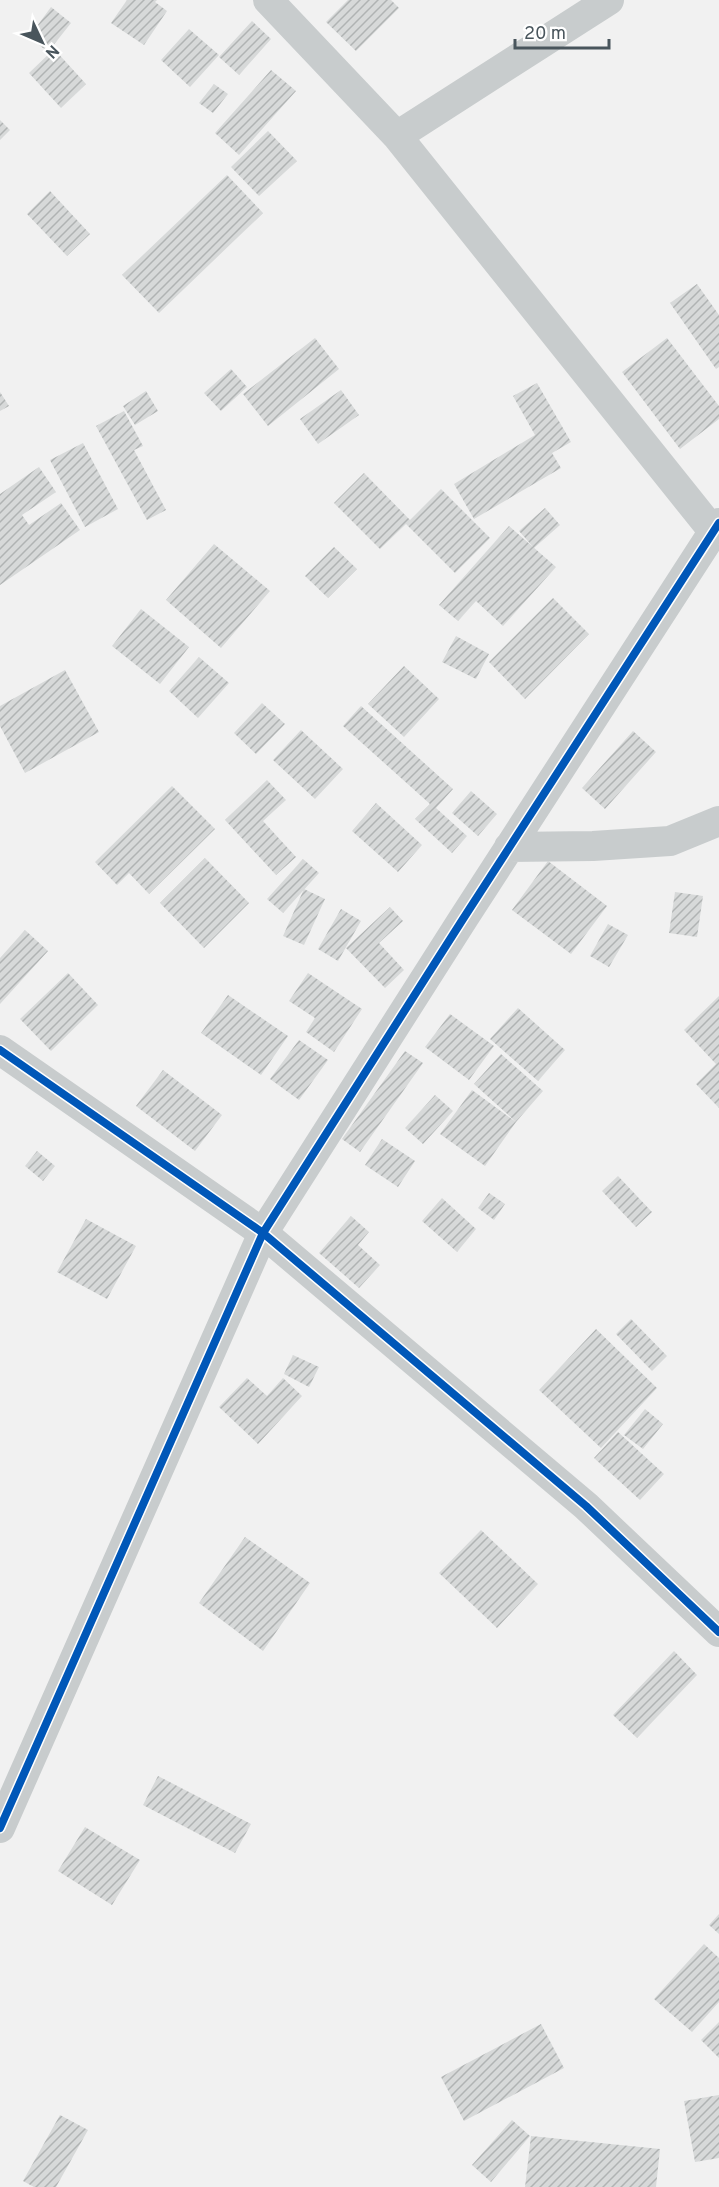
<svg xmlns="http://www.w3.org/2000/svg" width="719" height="2187" font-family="Overpass,sans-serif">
  <defs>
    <pattern id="building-hatch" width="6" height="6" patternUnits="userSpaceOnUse" patternTransform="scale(1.5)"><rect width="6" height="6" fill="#d7d9d9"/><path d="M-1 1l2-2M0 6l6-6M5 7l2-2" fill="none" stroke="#b0b3b3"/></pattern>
  </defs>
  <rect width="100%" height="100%" fill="#f1f1f1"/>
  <path fill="url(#building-hatch)" d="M127,0H157L155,2L167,11L144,45L111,23Z
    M348,0H391L399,8L356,51L326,22Z
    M51,7L71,23L48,52L29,37Z
    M252,21L271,39L239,75L219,57Z
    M189,29L219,55L190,87L161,60Z
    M54,49L86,84L61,108L29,73Z
    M271,70L296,91L239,155L215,133Z
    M214,84L228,94L213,113L199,103Z
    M0,120L10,130L0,140Z
    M268,131L297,161L259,196L231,167Z
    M227,175L263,213L159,313L122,275Z
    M50,191L90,234L67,256L27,214Z
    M697,284L719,315V367L716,369L670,303Z
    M315,338L339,369L268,426L243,394Z
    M667,338L719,406V419L680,449L622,372Z
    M231,369L247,387L221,411L204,393Z
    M537,383L571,442L552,453L561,468L474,519L454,484L535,435L513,396Z
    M341,390L359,415L318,444L300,419Z
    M146,391L158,411L135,425L123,406Z
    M0,392L9,406L0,411Z
    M124,411L143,446L134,450L166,510L147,520L96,426Z
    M83,443L118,509L85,527L50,460Z
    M39,467L56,492L22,515L29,525L61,503L80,530L0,585V494Z
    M364,473L410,520L441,489L490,538L455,573L406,524L380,549L334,503Z
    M545,508L560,525L534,548L519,531Z
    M509,526L556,567L503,626L476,601L458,621L439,605Z
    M214,544L270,591L221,648L166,600Z
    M334,547L357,569L328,598L305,576Z
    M553,598L589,634L525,699L489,662Z
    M141,609L189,647L160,684L112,646Z
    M456,636L489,654L476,679L442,662Z
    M199,657L229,683L198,718L169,691Z
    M404,666L439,699L404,737L368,704Z
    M65,670L99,732L25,773L0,726V706Z
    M262,703L285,724L256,754L234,733Z
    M361,706L453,789L436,808L467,836L452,853L415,819L430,804L343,726Z
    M301,730L343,769L315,799L273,760Z
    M633,731L656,752L605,809L582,788Z
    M267,780L286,800L263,821L296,857L276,875L225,820Z
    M172,786L215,829L149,894L129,873L117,885L95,862Z
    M471,791L497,814L478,836L452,813Z
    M376,803L422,845L398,872L352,831Z
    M205,858L249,903L204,948L160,903Z
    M303,859L319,873L283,913L267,899Z
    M548,861L607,906L571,954L512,910Z
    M304,889L325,899L304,945L283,936Z
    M675,892L703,896L697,937L669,933Z
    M390,907L403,921L379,943L404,970L385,988L346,948Z
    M341,909L361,921L338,961L318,949Z
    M608,924L628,935L609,967L590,956Z
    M25,930L48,951L0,1004V958Z
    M68,973L98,1005L51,1051L20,1019Z
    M308,973L362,1009L334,1052L306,1032L315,1018L289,1001Z
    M228,995L288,1036L261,1075L201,1033Z
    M719,996V1108L696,1084L716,1064L684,1030Z
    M518,1008L565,1050L538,1081L490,1039Z
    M450,1014L494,1046L469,1080L425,1047Z
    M299,1040L328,1060L299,1100L270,1079Z
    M405,1051L423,1063L360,1152L342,1139Z
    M501,1054L543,1091L516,1122L474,1084Z
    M163,1070L222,1115L195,1151L136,1106Z
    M472,1090L516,1122L485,1166L440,1134Z
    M435,1095L453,1111L423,1144L405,1128Z
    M382,1139L415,1161L398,1187L365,1165Z
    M37,1151L55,1166L43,1181L25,1166Z
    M618,1176L652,1212L636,1227L602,1191Z
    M489,1193L505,1204L494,1220L478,1208Z
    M442,1198L476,1229L457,1252L422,1221Z
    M351,1216L369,1232L358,1245L380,1265L359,1288L319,1253Z
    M86,1219L136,1246L107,1299L57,1272Z
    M631,1319L667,1356L652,1371L616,1334Z
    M596,1329L657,1388L601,1448L539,1390Z
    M293,1355L319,1367L309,1387L284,1374Z
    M247,1378L267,1396L283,1378L302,1396L258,1444L219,1407Z
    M645,1409L663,1424L643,1449L624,1435Z
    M618,1432L664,1474L640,1500L594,1458Z
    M481,1530L538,1584L497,1628L439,1573Z
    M245,1537L310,1583L263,1651L199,1603Z
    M674,1651L697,1675L637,1738L613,1715Z
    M158,1776L251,1824L235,1853L143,1805Z
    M85,1827L140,1860L112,1905L58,1871Z
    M719,1914V1934L709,1925Z
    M704,1944L719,1958V2002L692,2032L654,1999Z
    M719,2022V2058L701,2040Z
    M541,2024L564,2068L464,2121L441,2077Z
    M719,2095V2158L695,2162L684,2101Z
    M60,2115L88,2130L56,2187H34L23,2181Z
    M512,2120L530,2136L491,2182L472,2165Z
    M531,2136L660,2149L656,2187H525Z"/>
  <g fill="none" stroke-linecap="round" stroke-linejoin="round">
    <path stroke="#c8cccd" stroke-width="30" d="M268,0L397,136L713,531
      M397,136L609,0
      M509,847L593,846L670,841L719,821
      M0,1050L263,1233L586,1506L719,1632
      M0,1828L263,1233L463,919L719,523"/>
    <g stroke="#fff" stroke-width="11">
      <path id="cycleway" d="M0,1050L263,1233L586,1506L719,1632
        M0,1828L263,1233L463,919L719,523"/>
    </g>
    <use href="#cycleway" stroke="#0057b8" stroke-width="8"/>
  </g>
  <g transform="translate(42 42) rotate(134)" stroke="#ffffff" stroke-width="4.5" paint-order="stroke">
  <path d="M0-4.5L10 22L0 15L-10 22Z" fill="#49555c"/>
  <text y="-9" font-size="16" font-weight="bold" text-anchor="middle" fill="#49555c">N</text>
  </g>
  <path d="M515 39v9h94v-9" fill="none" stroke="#49555c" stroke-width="3"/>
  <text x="524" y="39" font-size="18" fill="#49555c" stroke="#ffffff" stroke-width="4.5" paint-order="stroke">20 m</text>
</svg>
